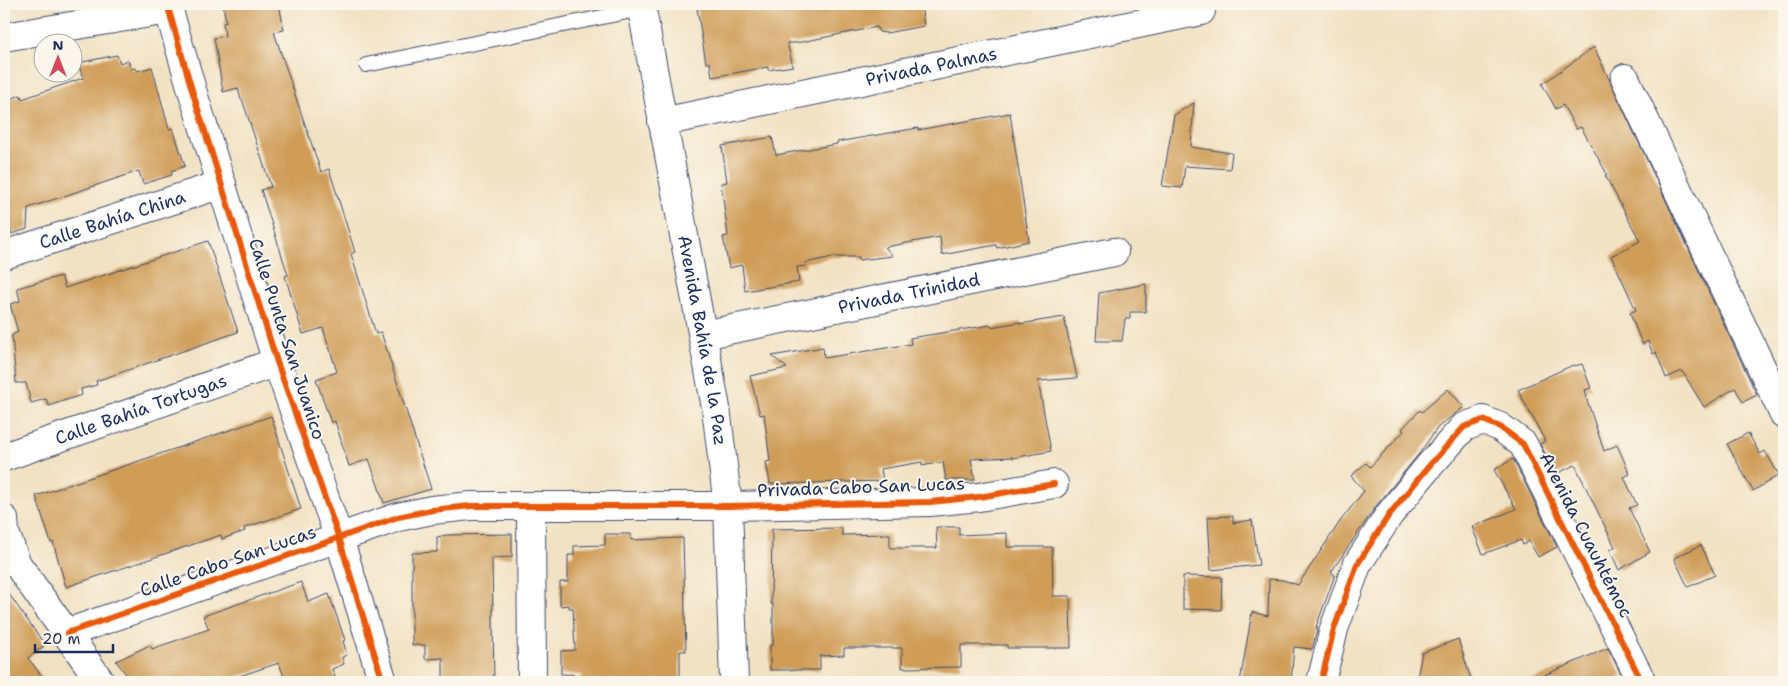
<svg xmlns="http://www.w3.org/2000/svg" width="1788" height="686" font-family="'Shantell Sans',sans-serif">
  <rect width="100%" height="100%" fill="#fbf7ec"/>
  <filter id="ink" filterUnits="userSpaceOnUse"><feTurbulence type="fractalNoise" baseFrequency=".02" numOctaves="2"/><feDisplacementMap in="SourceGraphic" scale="10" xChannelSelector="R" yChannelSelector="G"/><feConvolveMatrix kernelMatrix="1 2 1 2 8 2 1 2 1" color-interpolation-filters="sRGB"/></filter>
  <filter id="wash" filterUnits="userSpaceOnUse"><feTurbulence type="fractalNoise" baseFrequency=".0096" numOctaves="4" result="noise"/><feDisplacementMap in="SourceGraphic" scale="20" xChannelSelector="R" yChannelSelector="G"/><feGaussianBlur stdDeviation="1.12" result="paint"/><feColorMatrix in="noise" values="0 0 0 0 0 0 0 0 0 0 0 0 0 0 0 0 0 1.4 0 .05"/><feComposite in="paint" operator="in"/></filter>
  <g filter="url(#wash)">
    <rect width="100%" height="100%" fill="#f2e2c4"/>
    <g id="blocks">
      <path fill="#cf9d58" d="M223,4H279L284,30L274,32L321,172L329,169L355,252L351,254L376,334L381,332L431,489L384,503L369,459L349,466L335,421L331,423L316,379L337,372L323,328L303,334L285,276L288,275L261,190L271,187L242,99L241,100L238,88L223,92L214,38L225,36L223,23L226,22Z
        M699,4H921L924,26L886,33L879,32L877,27L796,43H787L793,66L768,70V67L712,77L710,63H706L697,8H699Z
        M1594,47L1757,395L1743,402L1735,388L1704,407L1682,371L1666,378L1656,352L1653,354L1648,341L1642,344L1630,313L1636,310L1611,256L1640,241L1605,175L1607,174L1581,127L1576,129L1563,105L1556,109L1542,84Z
        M117,55L120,63L128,60L131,69L135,68L137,71L152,67L169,129L173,128L185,166L171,171L172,175L143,184L139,171L28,208L27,229L11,234L4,210V101L21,95L22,99L83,78L78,63Z
        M1194,103L1191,147L1232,153L1230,169L1185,166L1182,188L1162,186L1174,115Z
        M1010,113L1029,241L997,248L996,245L942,255L940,237L885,247L893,256L859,260V257H833L805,263L806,266L797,267L799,282L745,291L742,265L729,268L723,237L728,236L721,183L727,182L722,146L772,137L776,155L837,144V142L918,128V130Z
        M208,241L238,332L96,381L97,385L81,389L82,395L63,401L49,406L46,399L31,403L26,383H16L12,335L18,332L10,304L20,301L17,288L61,276L65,288Z
        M1146,284V312H1130V319H1125L1122,341H1096L1099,293Z
        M1064,317L1077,378L1038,381L1051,451L1013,458L1012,457L971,459L975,480H946L943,462L922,466V462L881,469L883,481L770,484L766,462L770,461L764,414L760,415L750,376L787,368L772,356L823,347L824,358L911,344L910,338L991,325V327L1020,322V324Z
        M1582,364L1591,388L1585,390L1587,397H1586L1604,451L1617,445L1630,474L1624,477L1637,505L1629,508L1650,552L1619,570L1610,550L1615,547L1575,465L1556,474L1540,444L1545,441L1518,390L1573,365L1574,366Z
        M1448,389L1464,407L1438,427L1418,455L1377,505L1331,572L1335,575L1316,627H1318L1312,649L1294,647L1291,682H1240L1252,612L1268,616L1269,579L1283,580L1298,585L1341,520L1364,491L1351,476L1366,463L1370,467L1404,431L1402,429L1420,410L1422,412Z
        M271,416L301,509L244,528L245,531L222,539L221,535L66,587L53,542L51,543L36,496Z
        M1748,433L1760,454L1765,451L1779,475L1753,491L1727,444Z
        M1513,459L1557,547L1538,557L1529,541L1523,545L1521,540L1483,554L1472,527L1516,509L1494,470Z
        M1233,516V523L1252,520L1259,565L1211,570L1208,517Z
        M936,527H959V535L1007,533V547H1052L1053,596H1070L1071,648H1007V645H961V667L902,668V648H844V655L820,656V670H770V645H773V604H771L772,529L842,528V535L890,534V548H937Z
        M512,534V557L492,558L494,682H443V658L425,659V645H412V553L437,552V537L447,535Z
        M605,534H631V540L683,538L686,651H680V682H582V675L561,674V651L575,650L573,608H569V605L560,606V582H568V555H574V546L605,545Z
        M1701,545L1715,575L1688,587L1674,558Z
        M1183,576L1222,577L1221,610L1183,609Z
        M301,582L308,602L329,594L345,640L343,641L347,655L342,657L344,664L332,669L337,682H286L279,663L221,682H132L116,661L150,645L152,649L209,629L203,616Z
        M4,587L45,645L28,658L46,682H4Z
        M1458,639L1472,682H1416L1422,653Z
        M1608,648L1622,676L1611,682H1528Z"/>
    </g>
  </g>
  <g filter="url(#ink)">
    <use href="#blocks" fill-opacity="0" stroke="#3b4a6d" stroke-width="1"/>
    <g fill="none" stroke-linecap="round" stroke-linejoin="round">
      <g stroke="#3b4a6d" stroke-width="16">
        <path id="lane" d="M366,65L642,9"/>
      </g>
      <g stroke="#3b4a6d" stroke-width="30">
        <g id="street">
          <path d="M167,4L192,90L277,362L339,538L383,682"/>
          <path d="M4,37L169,10"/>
          <path d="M1625,78L1784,415"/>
          <path id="s1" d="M662,122L1201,11"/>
          <path id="s2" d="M4,255L222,184"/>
          <path id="s3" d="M703,335L1114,252"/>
          <path id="s4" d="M4,457L277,362"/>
          <path d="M531,506L532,682"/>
          <path d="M4,519L5,533L17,564L101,682"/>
          <path d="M67,633L398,517L432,510L471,506H728L930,502L979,497L1054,484"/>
        </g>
      </g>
      <g stroke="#3b4a6d" stroke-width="30">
        <g id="secondary">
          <path id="s5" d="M641,4L716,408L728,506L734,682"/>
          <path d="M1321,682L1334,629L1357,565L1389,515L1429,466L1464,427L1483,420L1500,427L1523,444L1642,682"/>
        </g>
      </g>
      <use href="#lane" stroke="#fff" stroke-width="14"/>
      <use href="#street" stroke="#fff" stroke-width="28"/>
      <use href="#secondary" stroke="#fff" stroke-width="28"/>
      <g stroke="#fbf7ec" stroke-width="9">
        <path id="cycleway" d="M167,4L192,90L277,362L339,538L383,682
          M67,633L398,517L432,510L471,506H728L930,502L979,497L1054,484
          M1321,682L1334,629L1357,565L1389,515L1429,466L1464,427L1483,420L1500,427L1523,444L1642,682"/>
      </g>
      <use href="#cycleway" stroke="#e8590c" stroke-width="6"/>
    </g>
  </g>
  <g text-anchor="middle" stroke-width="4" stroke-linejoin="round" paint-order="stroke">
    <g font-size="18" fill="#1b2f5e" stroke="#fbf7ec">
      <text dy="6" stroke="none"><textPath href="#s1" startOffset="275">Privada Palmas</textPath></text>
      <text dy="6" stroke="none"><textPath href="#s2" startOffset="114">Calle Bahía China</textPath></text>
      <text dy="6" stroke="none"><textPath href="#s3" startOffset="210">Privada Trinidad</textPath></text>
      <text transform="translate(287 339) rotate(72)" y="6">Calle Punta San Juanico</text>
      <text dy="6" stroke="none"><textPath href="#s5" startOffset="342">Avenida Bahía de la Paz</textPath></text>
      <text dy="6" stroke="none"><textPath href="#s4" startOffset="145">Calle Bahía Tortugas</textPath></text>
      <text transform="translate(861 487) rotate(-2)" y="6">Privada Cabo San Lucas</text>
      <text transform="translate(1586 535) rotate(63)" y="6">Avenida Cuauhtémoc</text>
      <text transform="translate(228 561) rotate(-19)" y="6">Calle Cabo San Lucas</text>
    </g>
  </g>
  <rect width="1788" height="686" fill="none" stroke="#fbf7ec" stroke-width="20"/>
  <g transform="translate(58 58)"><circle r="24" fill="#fbf7ec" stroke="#a1a7b3"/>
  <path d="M0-4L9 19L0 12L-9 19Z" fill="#d1495b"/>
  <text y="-8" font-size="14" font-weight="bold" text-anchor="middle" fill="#1b2f5e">N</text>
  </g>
  <path d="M35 644v8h78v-8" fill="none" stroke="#1b2f5e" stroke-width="2.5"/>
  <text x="42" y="644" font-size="15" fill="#1b2f5e" stroke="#fbf7ec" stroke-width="4" paint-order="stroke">20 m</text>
</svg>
